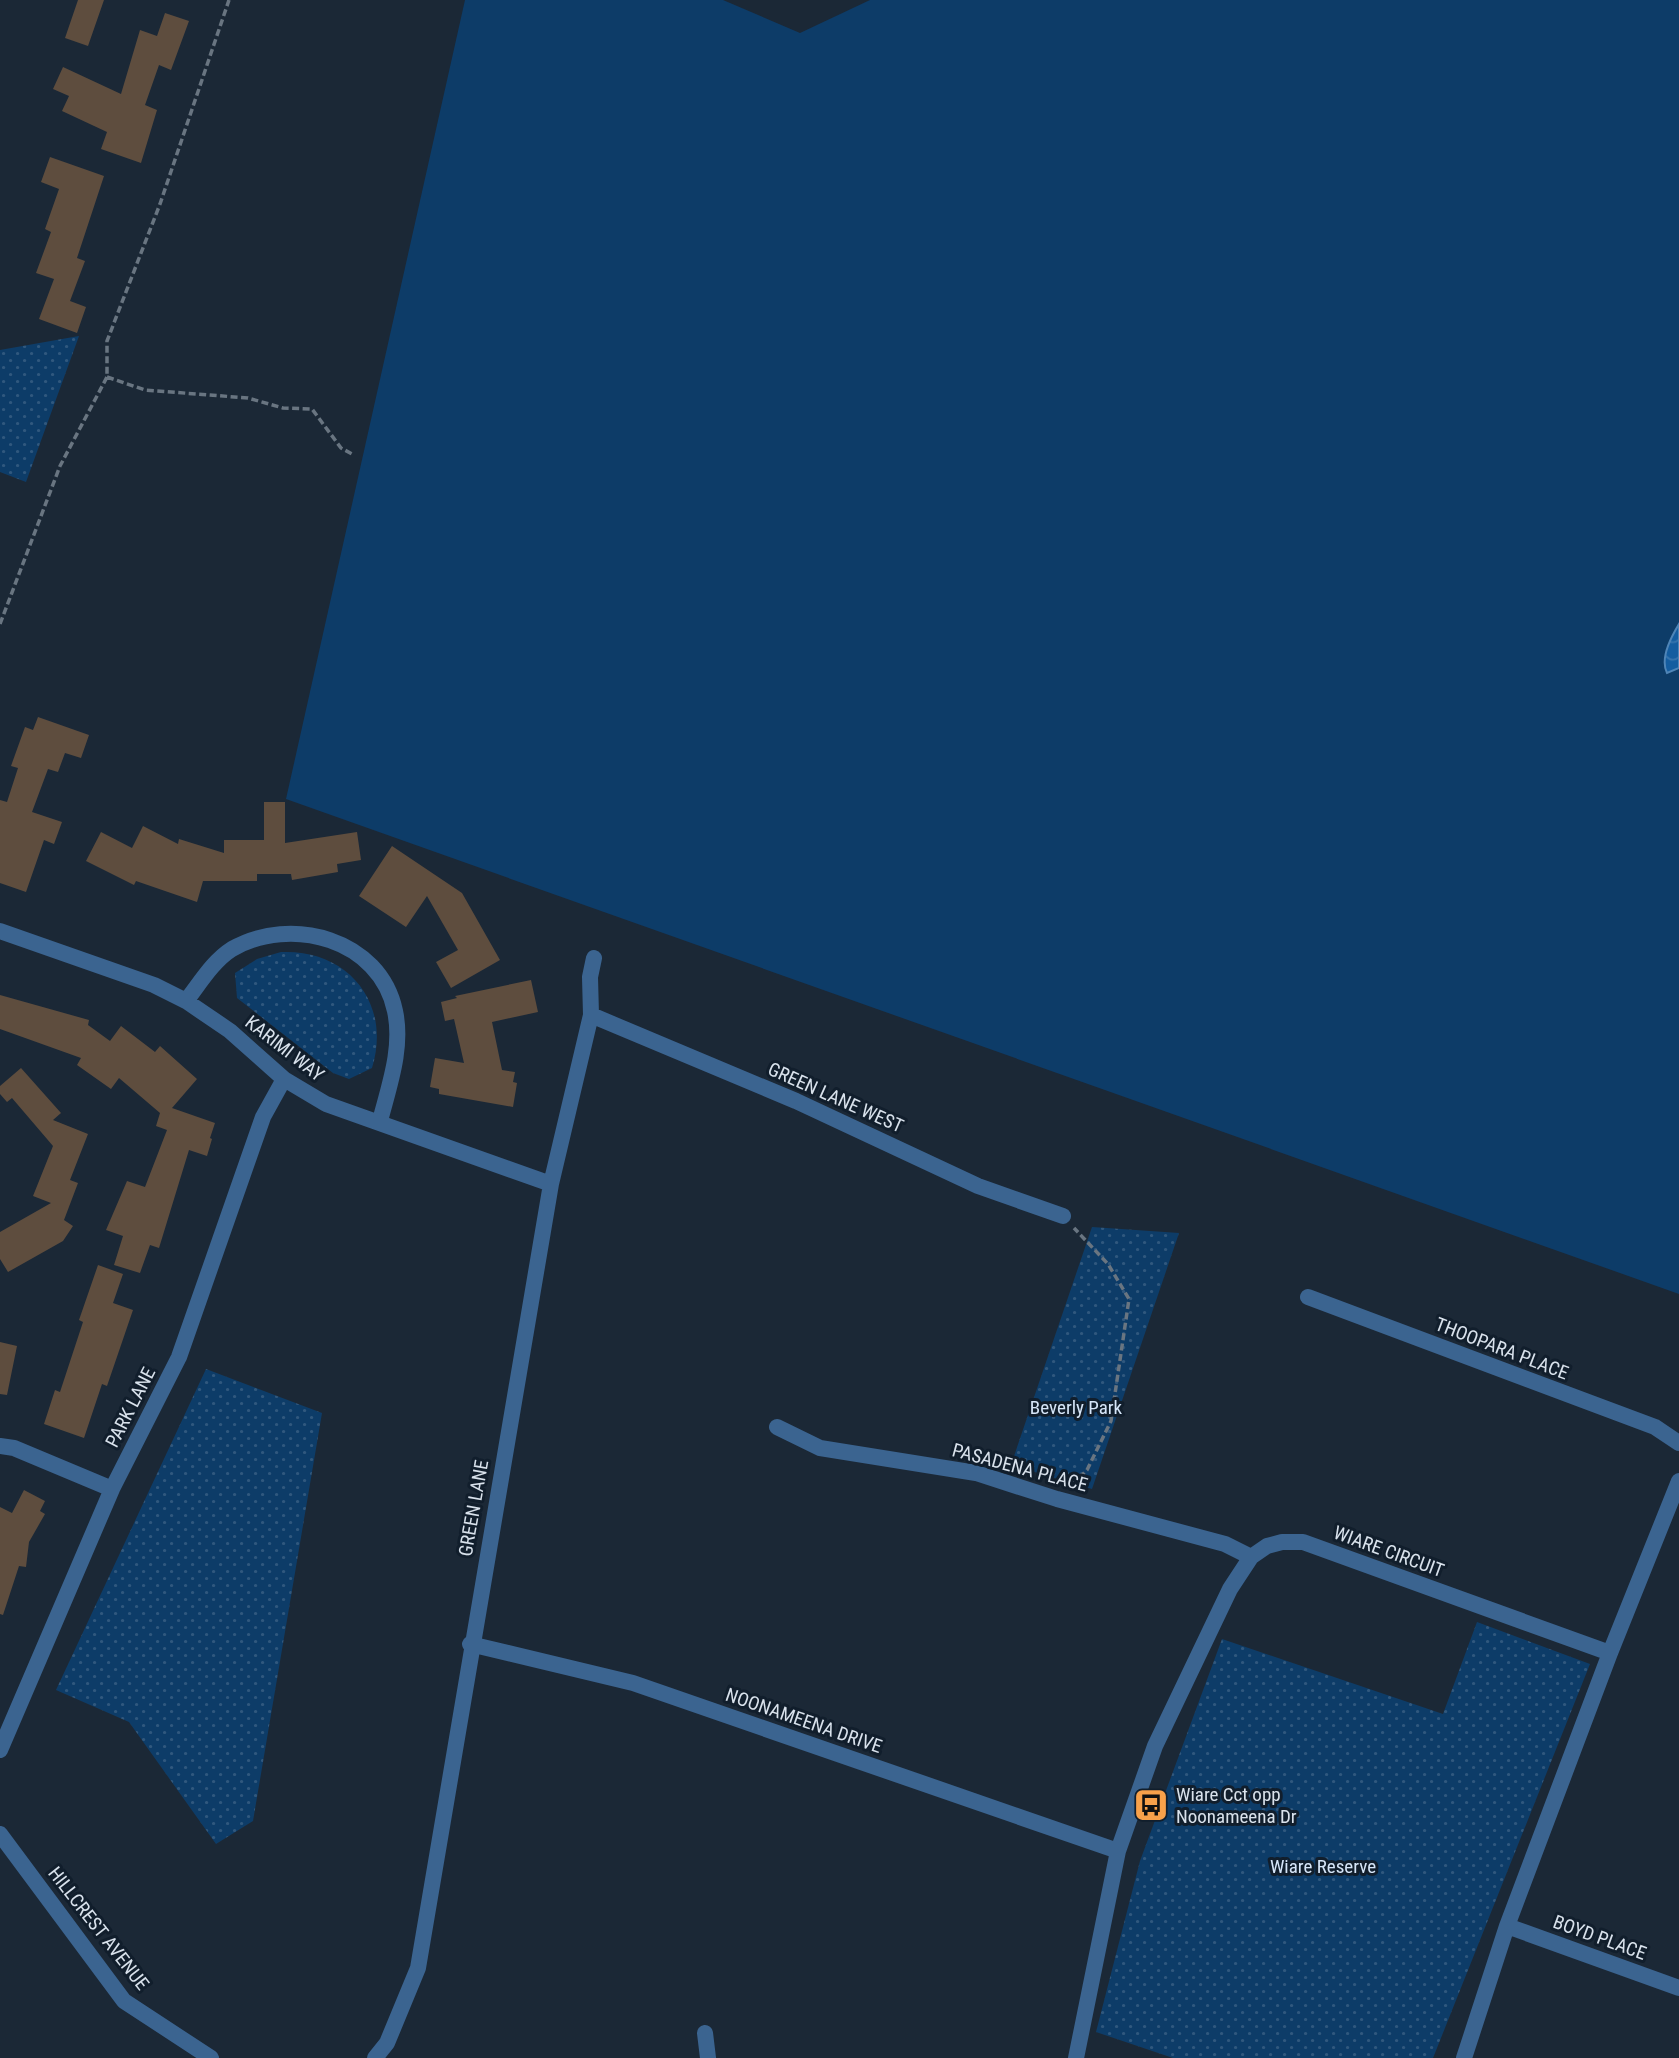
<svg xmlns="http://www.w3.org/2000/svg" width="1679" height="2058" font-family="'Roboto Condensed',sans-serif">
  <defs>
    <pattern id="park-dots" width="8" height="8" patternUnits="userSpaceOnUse" patternTransform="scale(1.75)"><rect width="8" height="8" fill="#0d3c68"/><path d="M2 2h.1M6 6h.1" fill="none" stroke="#30587e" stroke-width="1.8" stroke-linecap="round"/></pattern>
    <pattern id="water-waves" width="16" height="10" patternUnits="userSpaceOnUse" patternTransform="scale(1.75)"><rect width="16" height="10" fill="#145da0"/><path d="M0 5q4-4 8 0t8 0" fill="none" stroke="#3674ad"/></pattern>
  </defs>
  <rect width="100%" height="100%" fill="#1b2836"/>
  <path fill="#0d3c68" d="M465,0H723L800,33L870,0H1679V1294L286,799Z"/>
  <path fill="url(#park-dots)" d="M79,336L26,482L0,472V350Z
    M281,952C348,949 392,1003 372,1068L349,1079L333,1073L237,998L235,973L257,959Z
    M1092,1227L1179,1233L1092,1489L1011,1465Z
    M206,1369L322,1413L253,1821L216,1844L129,1722L56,1690Z
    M1477,1622L1590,1664L1433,2058H1173L1096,2032L1140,1861L1222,1639L1443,1714Z"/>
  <path fill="url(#water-waves)" stroke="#4f85b7" stroke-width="2" d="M1679,624V668L1667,673C1660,659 1671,637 1679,624Z"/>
  <path fill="#5e4d3e" d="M78,0H104L88,46L65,38Z
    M165,13L189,21L171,70L159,65L145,105L157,110L141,163L101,149L107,132L62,111L69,96L53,89L63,67L121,94L140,30L157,36Z
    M50,157L104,176L77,258L85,261L70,301L86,307L77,333L39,319L54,279L36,273L51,232L45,229L59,189L41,182Z
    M38,717L89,735L81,758L65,753L58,772L48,769L32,812L62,822L54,844L44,840L26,892L0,883V800L7,802L18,768L11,766L25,727L33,730Z
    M264,802H285V843L357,832L361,860L337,864L338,872L292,880L291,874H257V881H203L197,902L136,881L134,885L86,861L101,832L132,848L143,826L178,844L179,839L224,853V840H264Z
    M392,846L462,893L500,960L451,988L436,962L458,950L427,896L406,927L359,896Z
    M531,980L538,1012L492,1022L502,1070L515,1072L513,1082L517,1083L513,1107L439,1094V1089L430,1087L435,1058L464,1063L454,1019L445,1021L441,1002L457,998L455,996Z
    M0,995L89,1020L88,1025L110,1041L121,1026L155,1052L160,1046L197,1079L172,1108L215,1123L210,1138L212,1139L207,1156L189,1150L159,1248L150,1245L140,1273L114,1265L123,1236L106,1230L127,1181L145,1187L167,1130L156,1126L160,1113L119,1078L111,1089L77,1065L81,1058L0,1029Z
    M21,1068L61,1113L53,1120L88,1134L70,1180L78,1183L64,1220L73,1226L63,1241L8,1272L0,1259V1232L51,1203L33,1196L53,1146L12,1098L7,1102L0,1094V1086Z
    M98,1265L123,1274L113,1303L133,1310L107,1386L102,1384L84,1438L44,1424L55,1390L60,1392L83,1322L79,1320Z
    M0,1342L17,1346L7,1395L0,1394Z
    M24,1490L45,1501L40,1511L45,1514L29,1542L26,1567L19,1566L3,1615L0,1614V1507L12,1513Z"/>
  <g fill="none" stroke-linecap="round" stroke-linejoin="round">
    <path stroke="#697581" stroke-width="3.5" stroke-dasharray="7 3.5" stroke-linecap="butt" d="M107,377L145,390L248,398L283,408L312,409L341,448L354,455
      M0,624L60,466L107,377V341L160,204L229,0
      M1072,1485L1087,1470L1111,1421L1129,1299L1108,1264L1074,1228"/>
    <path stroke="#3b6490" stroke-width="16" d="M0,931L154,985L186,1001L230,1031L284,1079L326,1104L551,1184
      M186,1001C200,983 213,961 232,949C291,915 380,939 395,1011C403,1048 389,1086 380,1121
      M591,1015L796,1101L978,1186L1063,1216
      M1308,1297L1655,1427L1679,1443
      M777,1427L820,1448L976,1473L1057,1499L1225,1544L1251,1557
      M0,1446L14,1448L112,1489
      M470,1644L633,1683L1118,1851
      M1610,1653L1679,1481
      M0,1750L112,1489L179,1357L263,1117L284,1079
      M0,1834L124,2001L211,2058
      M1507,1926L1679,1988
      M705,2033L708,2058
      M375,2058L387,2043L418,1968L551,1184L591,1015L590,977L594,958
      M1076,2058L1118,1851L1155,1746L1230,1589L1251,1557L1267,1546L1282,1542H1303L1610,1653L1507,1926L1464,2058"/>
  </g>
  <defs>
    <g id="bus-square" transform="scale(1.75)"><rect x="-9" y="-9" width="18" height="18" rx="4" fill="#f8a14a" stroke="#111e2c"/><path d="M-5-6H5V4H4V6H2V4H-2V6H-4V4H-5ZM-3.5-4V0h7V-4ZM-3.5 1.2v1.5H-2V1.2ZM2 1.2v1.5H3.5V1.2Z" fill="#111"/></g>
  </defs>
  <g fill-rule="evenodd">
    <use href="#bus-square" x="1151" y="1805"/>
  </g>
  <g text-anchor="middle" stroke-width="6" stroke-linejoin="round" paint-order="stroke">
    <g font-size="19" fill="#d9e2ec" stroke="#111e2c">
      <text transform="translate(285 1048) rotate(38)" y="7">KARIMI WAY</text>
      <text transform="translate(836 1097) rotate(24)" y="7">GREEN LANE WEST</text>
      <text transform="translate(1502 1348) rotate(21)" y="7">THOOPARA PLACE</text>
      <text transform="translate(130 1407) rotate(-63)" y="7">PARK LANE</text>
      <text transform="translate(1020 1467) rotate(15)" y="7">PASADENA PLACE</text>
      <text transform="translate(473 1508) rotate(-80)" y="7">GREEN LANE</text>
      <text transform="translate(1389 1551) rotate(20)" y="7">WIARE CIRCUIT</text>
      <text transform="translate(804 1720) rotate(19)" y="7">NOONAMEENA DRIVE</text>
      <text transform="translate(99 1928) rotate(52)" y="7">HILLCREST AVENUE</text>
      <text transform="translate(1600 1937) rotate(20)" y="7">BOYD PLACE</text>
    </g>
    <g font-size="19" fill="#d6e6f9" stroke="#111e2c">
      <text x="1076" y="1414">Beverly Park</text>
      <text x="1323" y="1873">Wiare Reserve</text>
    </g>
    <g font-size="19" fill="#d9e2ec" stroke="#111e2c" text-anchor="start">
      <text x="1176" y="1801">Wiare Cct opp<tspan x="1176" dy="22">Noonameena Dr</tspan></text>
    </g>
  </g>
</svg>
